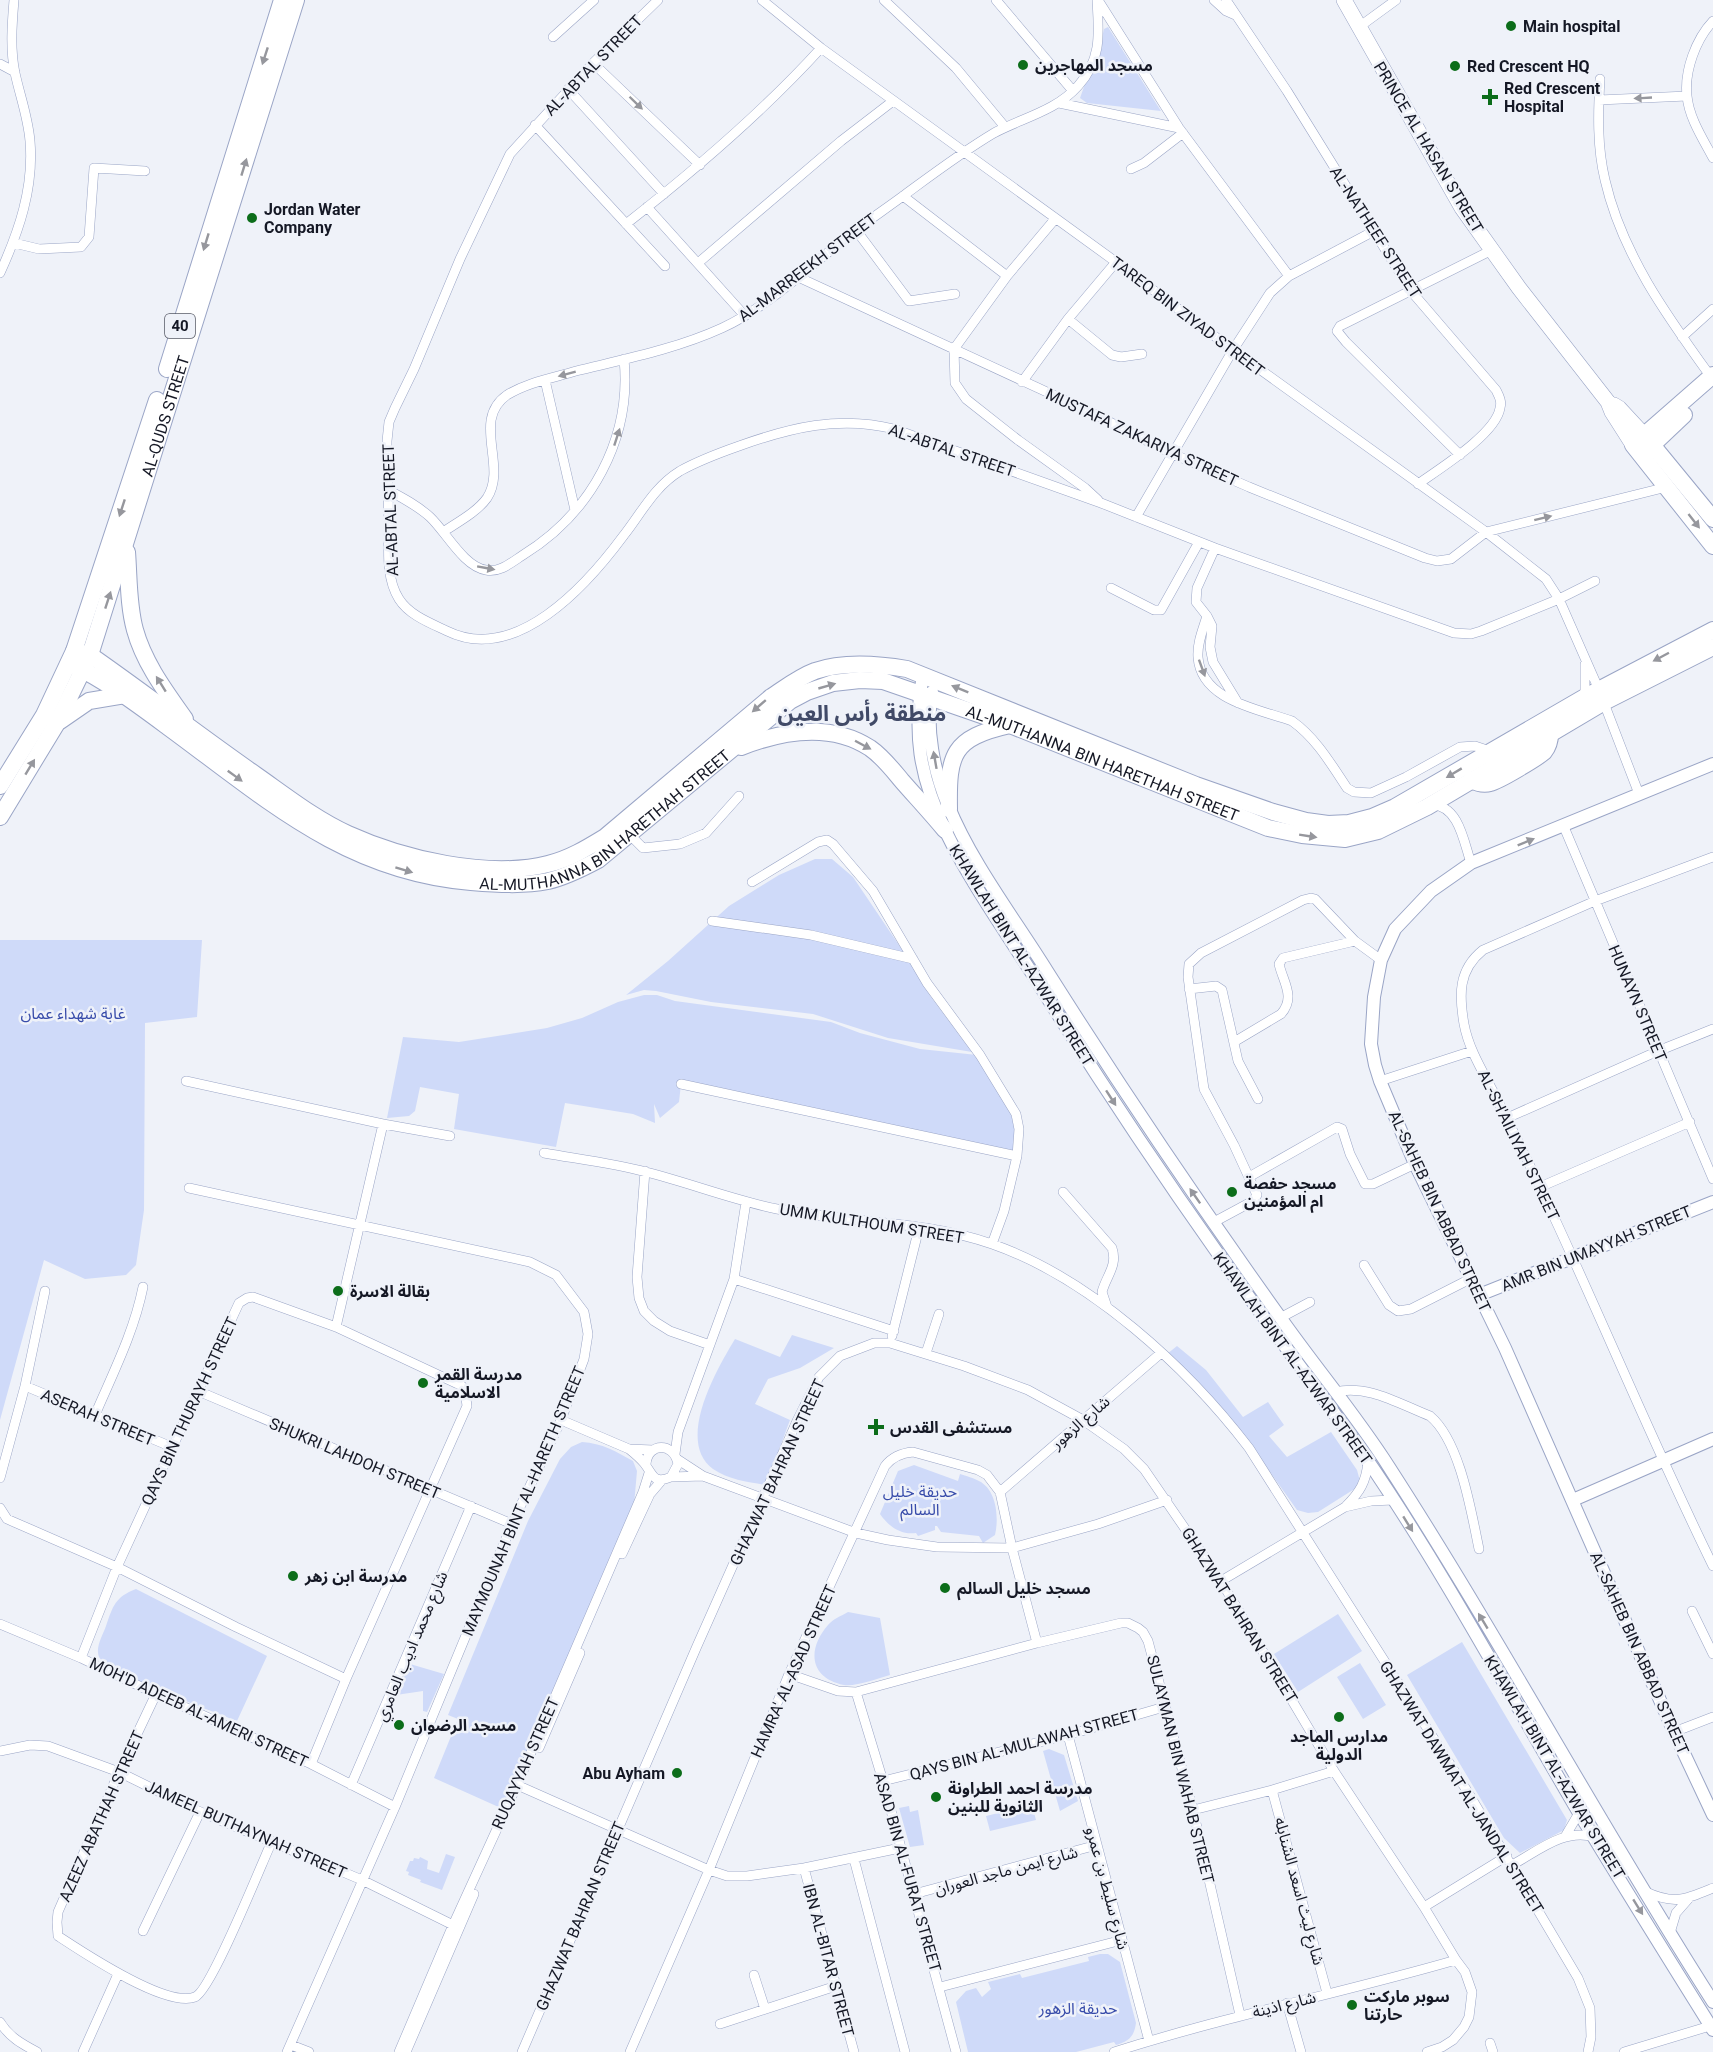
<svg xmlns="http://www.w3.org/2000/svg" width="1713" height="2052" font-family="Roboto,'Noto Sans Arabic',sans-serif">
  <rect width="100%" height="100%" fill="#eff2f9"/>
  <path fill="#cfdaf9" d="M1108,27L1161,111L1087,103L1080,98L1085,84L1096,66L1104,29Z
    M815,859H832L853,877L907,957L931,997L972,1052L888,1038L813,1014L711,1002L656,991L644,990L626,995L668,961L729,906L779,875Z
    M0,940H202L197,1017L145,1023L144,1210L136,1265L126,1275L85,1279L44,1260L0,1420Z
    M644,995H657L675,1001L831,1022L860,1033L920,1049L977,1055L1009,1109L1015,1126L1013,1151L681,1084L679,1102L660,1118L654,1104L655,1123L633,1114L565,1103L556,1147L454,1129L459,1094L420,1087L415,1111L409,1116L387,1118L403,1037L459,1042L547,1028L582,1018L618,1002Z
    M792,1335L834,1348L800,1368L768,1379L755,1404L790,1420L766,1485C748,1482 729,1480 713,1469C675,1441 717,1369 735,1339L780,1357Z
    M1177,1346L1206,1370L1243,1417L1268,1402L1284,1425L1269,1436L1287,1457L1331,1432L1357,1470L1360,1481L1356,1488L1318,1512L1308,1513L1297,1510L1245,1437L1167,1354Z
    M582,1442C602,1443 617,1452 633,1461L637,1471L634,1505L503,1809L434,1778L458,1719L448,1715L528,1521L560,1459L571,1447Z
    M914,1465L958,1481L960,1474C966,1476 974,1478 979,1481C997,1490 999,1518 995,1535L983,1543L979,1536L941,1532L937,1526H935V1530L918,1536L916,1533C901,1535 889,1527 880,1514L898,1471Z
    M136,1589L267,1656L237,1721C215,1712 107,1673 99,1657C95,1647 103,1635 106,1626C113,1606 115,1597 136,1589Z
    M848,1612L880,1618L890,1675C879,1678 855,1687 844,1685C809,1678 807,1649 828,1625C833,1619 841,1616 848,1612Z
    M1338,1614L1362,1651L1298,1692L1274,1654Z
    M1462,1642L1567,1820L1564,1830L1520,1853L1504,1838L1407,1675Z
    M1360,1663L1386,1705L1363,1719L1337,1677Z
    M410,1664L444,1674L427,1712L423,1711V1691L396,1695Z
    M1049,1749L1064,1755L1078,1801L1060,1811L1043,1751Z
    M1032,1805L1036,1820L990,1831L986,1816Z
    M909,1806L910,1812L918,1810L924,1845L910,1847L899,1808Z
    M446,1854L455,1857L442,1890L420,1882L421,1880L408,1875L409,1872L406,1871L410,1861H413L414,1858L419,1859L420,1857L428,1861L427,1869L439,1873Z
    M1100,1954H1108L1120,1962L1136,2023C1134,2037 1129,2041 1116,2045L1114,2042L1076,2052H968L956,2002L966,1991L976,1988L982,1997L991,1989L988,1982L1020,1974L1022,1978L1089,1961L1088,1957Z"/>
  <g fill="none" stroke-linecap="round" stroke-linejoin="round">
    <g stroke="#9aa5c6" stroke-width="10">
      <path id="minor" d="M658,0L593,63L510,154L460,259L414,369L395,408L389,422L387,441C387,469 388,496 389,523C389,547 385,577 399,599C409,615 430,623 447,631C516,665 587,585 624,535C642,512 654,487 680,471C698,461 719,453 739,446C789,428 840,415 894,429L1101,503L1215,548L1454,633L1471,634L1481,631L1559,599L1595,581
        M762,0L821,48L1116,262L1233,350L1486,532L1546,579L1559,599L1599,690L1639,794
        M884,0L956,68L1005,127
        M996,0L1073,91
        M1098,0L1179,128L1289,276
        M1214,0L1226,11L1235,15
        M1226,0L1287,91L1411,291L1496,390C1499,396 1502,401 1500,408C1496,434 1439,469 1418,484
        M1713,21C1696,39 1684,71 1687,96C1689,118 1703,139 1713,158
        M1359,27L1396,0
        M553,37L594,0
        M593,63L700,165
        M0,64L15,72
        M1600,79C1598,112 1597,147 1605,180C1622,254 1667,316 1711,377
        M568,89L664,194
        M1599,100L1687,96
        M1059,103L1179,128
        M535,125L665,266
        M1131,169L1144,163L1183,133
        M903,196L1007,276
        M647,207L745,316
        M1055,219L1007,276L954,349L955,383L966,399L1018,440L1085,488L1098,500
        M626,224C695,170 762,113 821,48
        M856,230L909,301L955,294
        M14,243L39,249L81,247L89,237L94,168L145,171
        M698,263L841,141L893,101
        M0,273C19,231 34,188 30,141C28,117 20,96 15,73C10,49 12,24 14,0
        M798,277L1088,411L1173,454L1249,487L1425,558L1437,561L1451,559L1486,532L1667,487
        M1068,319L1112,355L1121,357L1142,354
        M1682,337L1713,309
        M545,380L575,510
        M1022,382L1068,319L1116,262
        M1460,455L1346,342L1337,331L1340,326L1492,250
        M388,490C403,498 418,506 430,517C446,532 464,567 486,570C500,573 512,562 523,555C591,513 632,439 624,359
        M1136,517L1233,350L1270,293L1289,276L1374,231
        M443,532C458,522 477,512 487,498C508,466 471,420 507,395C528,382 553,378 576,371C625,359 676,349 722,328C764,309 808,269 844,239C863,224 884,210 903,196C933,174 962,152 994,133C1022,118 1056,111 1078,86C1102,59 1099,34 1097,0
        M1215,548L1197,588L1196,602L1207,616L1212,626L1210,647L1213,662L1238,703
        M1111,588L1154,610H1161L1199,542
        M1207,616C1203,629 1197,643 1198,657C1201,701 1259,709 1292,721C1316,738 1331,764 1347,788L1354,792L1371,793L1406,777L1460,747L1475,746L1490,751
        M1585,664V697
        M1432,805C1459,805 1464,843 1471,863
        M1564,827L1713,1179
        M630,835L643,848L680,844L706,833L739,796
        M1713,857L1595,901L1483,950C1458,970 1459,995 1464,1024C1469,1051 1485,1075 1497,1099C1512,1129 1527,1159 1541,1189C1600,1314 1652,1442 1713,1566
        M752,882L818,842L827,840L833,844L873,891L927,983L980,1055L1016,1114L1019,1129L1017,1156L1004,1211L992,1244
        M712,921L811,935L913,959
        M1189,989L1216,986L1222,990L1238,1061L1258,1099
        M1234,1042L1281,1014C1296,997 1283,982 1279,964L1283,958L1355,941
        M186,1081L383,1124L450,1136
        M1380,1081L1472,1051
        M681,1084L1017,1156
        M1507,1118L1658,1051L1713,1029
        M544,1153C578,1159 613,1163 646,1172C690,1183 733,1200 777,1209C848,1223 923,1220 992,1244C1090,1278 1187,1367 1249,1448L1469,1794L1578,1978L1590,2008L1591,2037L1588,2052
        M645,1171L637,1277L639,1298L644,1311L654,1321L670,1331L710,1345
        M1249,1177L1337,1127L1342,1129L1350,1154L1365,1184H1373L1415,1164
        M1540,1187L1690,1122
        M189,1188L530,1262L556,1275L584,1312L588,1334L584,1359L561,1420L512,1524L395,1807L287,2052
        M1063,1192L1112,1248C1118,1266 1106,1276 1102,1292L1107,1307
        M1214,1222L1253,1201L1257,1195L1234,1145L1204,1089L1188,977L1189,964L1201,953L1303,900L1311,898L1315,899L1355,941L1381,960
        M1364,1265L1389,1305L1398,1311L1411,1309L1470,1279
        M734,1279L894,1331
        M1280,1318L1310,1302
        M336,1327L383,1124
        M892,1336L919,1228
        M926,1353L939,1314
        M25,1386L172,1447
        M198,1391L512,1524
        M1335,1392C1368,1384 1399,1404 1430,1416C1460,1441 1471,1511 1479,1549
        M95,1415C113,1373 134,1332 143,1287
        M561,1420L629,1449L653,1450
        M629,1449C634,1453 640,1458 644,1463C653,1474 653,1485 671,1477L678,1464C674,1442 648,1442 646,1464
        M675,1454L678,1432L734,1279L746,1202
        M677,1459L703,1476L856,1533L888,1540L937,1547L1012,1548L1098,1524L1167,1500
        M671,1477L703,1476
        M0,1478L25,1386L45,1291
        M1000,1492L1161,1353
        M1346,1506C1360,1492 1366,1482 1368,1462
        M0,1508L7,1519L117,1567L236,1627L346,1679
        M622,1554L650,1494L662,1480
        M1221,1581L1345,1507L1371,1501L1393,1500
        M1692,1611L1713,1654
        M0,1624L81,1658L156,1694L311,1764L395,1807
        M81,1658L117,1567L239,1303L247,1298L253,1297L336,1327L462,1386L465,1391L467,1406L346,1679L311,1764
        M789,1674L838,1691L856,1692L1037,1643L1121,1623H1128L1138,1628L1143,1632L1148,1641L1193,1810L1240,2015
        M856,1692L883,1781L956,2052
        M156,1694L119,1772L58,1912L57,1922L58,1936C84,1953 166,2008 195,1997C211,1991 261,1865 272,1841
        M1674,1732L1713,1717
        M1068,1735L1149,2041
        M539,1748L580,1653
        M0,1751L30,1745L48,1746L119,1772L196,1810L362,1880L453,1925
        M883,1781L1068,1735L1164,1707
        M351,1785L471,1506
        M517,1785L709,1870L727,1876H747L804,1868L900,1848
        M1272,1790L1327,1993
        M1193,1810L1272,1790L1334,1771
        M1566,1835L1579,1813
        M854,1859L905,2052
        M1512,1865C1538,1851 1564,1828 1594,1837
        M804,1868L854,2052
        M1644,1891C1674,1905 1684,1900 1713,1888
        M914,1894L1097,1845
        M1424,1907L1507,1856
        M143,1931L200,1812
        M1670,1933L1676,1913L1690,1897
        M754,1975L765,2009
        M940,1987L1122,1940
        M1287,2003L1301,2052
        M0,2022C9,2037 22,2044 37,2052
        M720,2024L836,1986
        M1490,2043L1493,2052
        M291,2045L309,2052
        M83,2052L118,1974
        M399,2052L453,1925L517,1785L643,1492L649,1473
        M406,2052L474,1894
        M522,2052L697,1646L797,1421L819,1377L840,1356L874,1343H890L964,1366L1028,1390L1083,1420L1124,1449L1144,1469L1221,1581L1334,1771L1424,1907L1456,1960L1465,1972L1472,1992L1469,2017L1464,2027L1453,2040L1442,2047L1427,2052
        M630,2052L709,1870L789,1674L885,1466C892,1457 901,1453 913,1452L978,1470L987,1475L1000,1492L1012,1548L1037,1643
        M1114,2052C1227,2016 1342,1993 1456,1960
        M1624,2052L1710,2026"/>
    </g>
    <g stroke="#9aa5c6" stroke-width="14">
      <path id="tertiary" d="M923,675C913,734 919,775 945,830C971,884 1008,935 1040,986C1098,1079 1158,1169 1221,1258C1268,1325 1319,1390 1366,1458C1444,1572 1509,1694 1579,1813C1623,1886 1668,1958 1713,2030
        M932,692C925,727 934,772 948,805C971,862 1014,918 1047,971C1121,1088 1199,1204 1280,1317C1315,1367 1356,1415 1389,1467C1502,1642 1601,1827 1713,2002
        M1713,764L1471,863L1431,891L1395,929L1381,960L1374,997L1371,1044L1375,1065L1380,1081L1415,1164L1505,1348L1674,1732L1713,1815
        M1479,1295L1713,1202
        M1573,1500L1713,1439"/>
    </g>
    <g stroke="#9aa5c6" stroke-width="16">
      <path id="primary" d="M1344,0L1462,208L1519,288L1608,402L1612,412L1633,445
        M1614,405L1619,408L1644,435"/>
    </g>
    <g stroke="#9aa5c6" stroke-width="18">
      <g id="trunk">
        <path d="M167,369L282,0"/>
        <path d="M1713,375L1633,445L1713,546"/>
        <path d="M1644,435L1713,519"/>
        <path d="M1646,451L1684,415"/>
        <path d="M127,552C129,577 128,605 135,630C144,663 166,692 185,719"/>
        <path d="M74,651L90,655C146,694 200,736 256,775C286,796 315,819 348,834C403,859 488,879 548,864C569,859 587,848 605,837L771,697C785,688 799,677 815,671C844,661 878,664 907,669L1196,785L1273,812L1306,821L1328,824L1349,823L1372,817L1395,807L1585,697L1713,630"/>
        <path id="s1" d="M69,663C105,680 137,704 168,727C265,798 345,872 471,882C496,884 523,886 548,881C565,877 583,868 598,860L790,701L807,692L833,683L860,680L883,681L1010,725L1268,828L1302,835L1345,839L1378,831L1427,807L1604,702L1713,647"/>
        <path d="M60,721L89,701L125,695"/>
        <path d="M741,747C782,731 830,722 870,748C883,757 892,769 902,781C916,797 931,813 945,830"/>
        <path d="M1471,780C1477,783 1483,785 1490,783C1499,781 1537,758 1544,752C1548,747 1550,740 1550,734"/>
        <path d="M0,786L44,715L74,651L157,400"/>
        <path d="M949,809C948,754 952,738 1010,725"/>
        <path id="s2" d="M0,817L57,723L90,655L296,0"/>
      </g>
    </g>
    <use href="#minor" stroke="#fff" stroke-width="9"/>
    <use href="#tertiary" stroke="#fff" stroke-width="12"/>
    <use href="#primary" stroke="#fff" stroke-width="15"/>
    <use href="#trunk" stroke="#fff" stroke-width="16"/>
  </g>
  <defs><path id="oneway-solid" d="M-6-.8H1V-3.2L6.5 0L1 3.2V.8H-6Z" transform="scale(1.5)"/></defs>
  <g fill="#96979d">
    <use href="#oneway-solid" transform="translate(265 56) rotate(108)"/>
    <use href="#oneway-solid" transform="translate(1643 98) rotate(177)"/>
    <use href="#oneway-solid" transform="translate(636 103) rotate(44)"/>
    <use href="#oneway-solid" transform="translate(244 167) rotate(-73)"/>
    <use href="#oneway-solid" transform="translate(206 242) rotate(107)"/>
    <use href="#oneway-solid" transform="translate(567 374) rotate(165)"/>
    <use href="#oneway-solid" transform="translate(617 437) rotate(-72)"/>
    <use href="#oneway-solid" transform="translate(122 508) rotate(108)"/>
    <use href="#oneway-solid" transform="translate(1543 518) rotate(-14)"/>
    <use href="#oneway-solid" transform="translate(1694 521) rotate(52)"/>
    <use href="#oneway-solid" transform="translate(486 568) rotate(10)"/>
    <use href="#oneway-solid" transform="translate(108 600) rotate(-72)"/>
    <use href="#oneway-solid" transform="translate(1661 657) rotate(152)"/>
    <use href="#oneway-solid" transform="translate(1202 668) rotate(70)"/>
    <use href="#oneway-solid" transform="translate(161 684) rotate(-122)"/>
    <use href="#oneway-solid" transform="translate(827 686) rotate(-16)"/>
    <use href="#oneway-solid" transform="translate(960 689) rotate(-158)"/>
    <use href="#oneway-solid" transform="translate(759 706) rotate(139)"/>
    <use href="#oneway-solid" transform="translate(863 745) rotate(28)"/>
    <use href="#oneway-solid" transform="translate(935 760) rotate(-100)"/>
    <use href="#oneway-solid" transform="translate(30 767) rotate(-59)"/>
    <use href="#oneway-solid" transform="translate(1454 773) rotate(149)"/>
    <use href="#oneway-solid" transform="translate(235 776) rotate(36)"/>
    <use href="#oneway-solid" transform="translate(1308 836) rotate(9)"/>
    <use href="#oneway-solid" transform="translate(1526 842) rotate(-22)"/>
    <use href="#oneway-solid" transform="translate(404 870) rotate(17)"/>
    <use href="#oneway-solid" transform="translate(1111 1098) rotate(57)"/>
    <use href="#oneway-solid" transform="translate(1195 1196) rotate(-125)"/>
    <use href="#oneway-solid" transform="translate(1408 1524) rotate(58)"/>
    <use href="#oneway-solid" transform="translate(1483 1621) rotate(-121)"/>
    <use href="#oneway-solid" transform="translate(1638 1907) rotate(58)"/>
  </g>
  <g fill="#0c6d1a" stroke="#eff2f9" stroke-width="2">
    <circle cx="1511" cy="26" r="6"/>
    <circle cx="1023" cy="65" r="6"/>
    <circle cx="1455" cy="66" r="6"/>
    <path d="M1487 88h6v6h6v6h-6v6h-6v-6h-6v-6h6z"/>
    <circle cx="252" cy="218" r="6"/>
    <circle cx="1232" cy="1192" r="6"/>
    <circle cx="338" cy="1291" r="6"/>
    <circle cx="423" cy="1383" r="6"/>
    <path d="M873 1418h6v6h6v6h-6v6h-6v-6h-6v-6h6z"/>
    <circle cx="293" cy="1576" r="6"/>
    <circle cx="945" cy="1588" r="6"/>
    <circle cx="1339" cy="1717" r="6"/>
    <circle cx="399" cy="1725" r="6"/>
    <circle cx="677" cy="1773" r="6"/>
    <circle cx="936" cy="1797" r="6"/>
    <circle cx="1352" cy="2005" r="6"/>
  </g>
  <g text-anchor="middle" stroke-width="5" stroke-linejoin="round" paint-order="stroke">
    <rect fill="#eff2f9" stroke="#565965" stroke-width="1.5" x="165" y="314" width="30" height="24" rx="4.5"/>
    <g font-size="15" font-weight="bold" fill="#151825">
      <text x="180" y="331">40</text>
    </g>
    <g font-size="16" font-weight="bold" fill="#151825" stroke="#eff2f9" text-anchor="start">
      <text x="1523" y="32">Main hospital</text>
      <text x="1035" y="71">مسجد المهاجرين</text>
      <text x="1467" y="72">Red Crescent HQ</text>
      <text x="1504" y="94">Red Crescent<tspan x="1504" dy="18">Hospital</tspan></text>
      <text x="264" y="215">Jordan Water<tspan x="264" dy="18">Company</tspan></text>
      <text x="1244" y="1189">مسجد حفصة<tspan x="1244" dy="18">ام المؤمنين</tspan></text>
      <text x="350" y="1297">بقالة الاسرة</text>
      <text x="435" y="1380">مدرسة القمر<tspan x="435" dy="18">الاسلامية</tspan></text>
      <text x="890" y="1433">مستشفى القدس</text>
      <text x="305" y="1582">مدرسة ابن زهر</text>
      <text x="957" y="1594">مسجد خليل السالم</text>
      <text x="411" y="1731">مسجد الرضوان</text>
      <text x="1339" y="1742" text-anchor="middle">مدارس الماجد<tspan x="1339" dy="18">الدولية</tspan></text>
      <text x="665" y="1779" text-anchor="end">Abu Ayham</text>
      <text x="948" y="1794">مدرسة احمد الطراونة<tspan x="948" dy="18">الثانوية للبنين</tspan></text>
      <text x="1364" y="2002">سوبر ماركت<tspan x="1364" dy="18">حارتنا</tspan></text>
    </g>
    <g font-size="16" fill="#151825" stroke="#eff2f9">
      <text transform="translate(593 65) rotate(-46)" y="6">AL-ABTAL STREET</text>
      <text transform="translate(1429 147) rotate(59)" y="6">PRINCE AL HASAN STREET</text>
      <text transform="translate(1376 232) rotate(57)" y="6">AL-NATHEEF STREET</text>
      <text transform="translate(807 267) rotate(-37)" y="6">AL-MARREEKH STREET</text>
      <text transform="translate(1188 316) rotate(37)" y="6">TAREQ BIN ZIYAD STREET</text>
      <text dy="6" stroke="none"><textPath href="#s2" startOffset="436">AL-QUDS STREET</textPath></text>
      <text transform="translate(1142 437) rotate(25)" y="6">MUSTAFA ZAKARIYA STREET</text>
      <text transform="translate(952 450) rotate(19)" y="6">AL-ABTAL STREET</text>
      <text transform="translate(390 510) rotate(-92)" y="6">AL-ABTAL STREET</text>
      <text dy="6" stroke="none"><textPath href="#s1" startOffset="1176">AL-MUTHANNA BIN HARETHAH STREET</textPath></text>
      <text dy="6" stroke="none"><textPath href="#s1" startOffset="618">AL-MUTHANNA BIN HARETHAH STREET</textPath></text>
      <text transform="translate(1022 955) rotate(58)" y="6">KHAWLAH BINT AL-AZWAR STREET</text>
      <text transform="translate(1638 1003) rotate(67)" y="6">HUNAYN STREET</text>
      <text transform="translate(1519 1145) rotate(64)" y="6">AL-SH'AILIYAH STREET</text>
      <text transform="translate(1440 1211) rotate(65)" y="6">AL-SAHEB BIN ABBAD STREET</text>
      <text transform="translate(872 1223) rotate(9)" y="6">UMM KULTHOUM STREET</text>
      <text transform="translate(1596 1248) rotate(-22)" y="6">AMR BIN UMAYYAH STREET</text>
      <text transform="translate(1293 1358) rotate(54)" y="6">KHAWLAH BINT AL-AZWAR STREET</text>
      <text transform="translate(189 1411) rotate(-65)" y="6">QAYS BIN THURAYH STREET</text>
      <text transform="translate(98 1417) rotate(23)" y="6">ASERAH STREET</text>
      <text transform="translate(1080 1422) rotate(-41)" y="6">شارع الزهور</text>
      <text transform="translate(355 1458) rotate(23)" y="6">SHUKRI LAHDOH STREET</text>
      <text transform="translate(777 1472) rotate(-65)" y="6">GHAZWAT BAHRAN STREET</text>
      <text transform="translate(523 1501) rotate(-67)" y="6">MAYMOUNAH BINT AL-HARETH STREET</text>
      <text transform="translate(1240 1615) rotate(58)" y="6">GHAZWAT BAHRAN STREET</text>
      <text transform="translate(411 1646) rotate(-67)" y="6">شارع محمد اديب العامري</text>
      <text transform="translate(1640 1653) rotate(66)" y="6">AL-SAHEB BIN ABBAD STREET</text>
      <text transform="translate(793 1671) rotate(-66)" y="6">HAMRA' AL-ASAD STREET</text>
      <text transform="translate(199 1712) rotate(25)" y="6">MOH'D ADEEB AL-AMERI STREET</text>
      <text transform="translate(1024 1744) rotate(-15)" y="6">QAYS BIN AL-MULAWAH STREET</text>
      <text transform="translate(525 1763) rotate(-66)" y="6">RUQAYYAH STREET</text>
      <text transform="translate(1555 1767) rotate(59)" y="6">KHAWLAH BINT AL-AZWAR STREET</text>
      <text transform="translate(1181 1769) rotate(76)" y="6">SULAYMAN BIN WAHAB STREET</text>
      <text transform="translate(1462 1787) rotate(58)" y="6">GHAZWAT DAWMAT AL-JANDAL STREET</text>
      <text transform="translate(101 1816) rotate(-66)" y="6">AZEEZ ABATHAH STREET</text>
      <text transform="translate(246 1829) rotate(24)" y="6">JAMEEL BUTHAYNAH STREET</text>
      <text transform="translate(1006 1870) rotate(-15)" y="6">شارع ايمن ماجد العوران</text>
      <text transform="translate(908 1872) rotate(74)" y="6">ASAD BIN AL-FURAT STREET</text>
      <text transform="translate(1108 1888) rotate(75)" y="6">شارع سليط بن عمرو</text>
      <text transform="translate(1300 1891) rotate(75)" y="6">شارع ليث اسعد الشنابله</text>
      <text transform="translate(580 1916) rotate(-67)" y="6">GHAZWAT BAHRAN STREET</text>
      <text transform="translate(829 1960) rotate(75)" y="6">IBN AL-BITAR STREET</text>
      <text transform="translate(1284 2004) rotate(-14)" y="6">شارع اذينة</text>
    </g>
    <g font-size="16" fill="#384caa" stroke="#eff2f9">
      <text x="73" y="1019">غابة شهداء عمان</text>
      <text x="920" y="1497">حديقة خليل<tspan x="920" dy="18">السالم</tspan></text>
      <text x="1078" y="2014">حديقة الزهور</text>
    </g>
    <g font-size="22" font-weight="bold" fill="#414a67" stroke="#eff2f9">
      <text x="862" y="721">منطقة رأس العين</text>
    </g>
  </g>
</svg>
